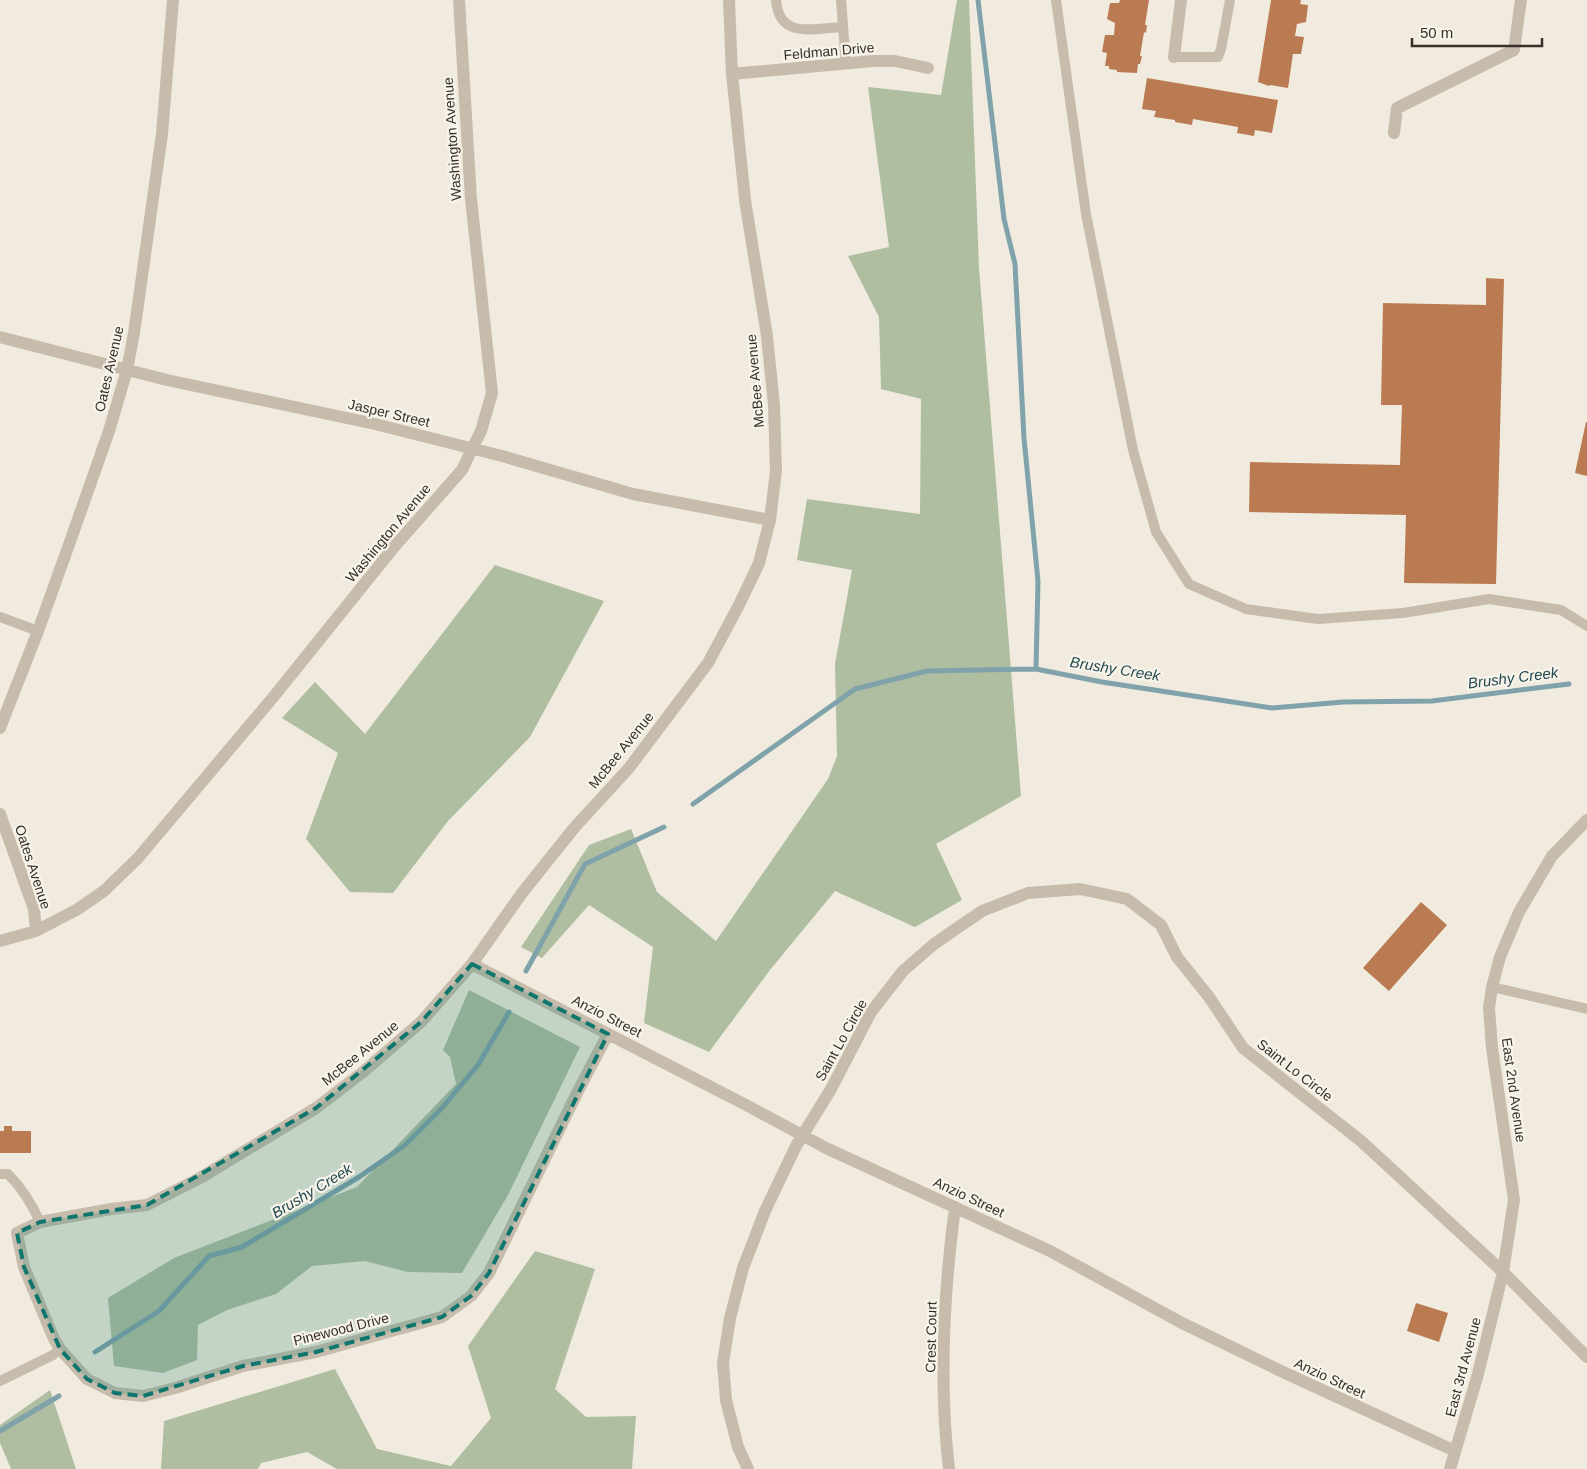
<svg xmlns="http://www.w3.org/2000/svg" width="1587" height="1469" font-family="Helvetica,sans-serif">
  <rect width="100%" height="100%" fill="#f0ebde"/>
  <path fill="#afbea0" d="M957,0H969L979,268L1021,796L936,844L962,900L915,927L835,891L770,970L709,1052L644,1023L653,947L589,905L542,958L521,947L589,845L631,829L657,892L716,941L828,779L837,756L835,664L852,570L797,560L807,499L920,514L921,399L881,389L879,317L848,256L889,247L868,87L941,95Z
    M495,565L604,601L530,737L448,821L393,893L350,892L306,839L338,753L282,718L315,682L365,734Z
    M469,990L580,1047L508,1195L462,1273L408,1272L365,1261L312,1266L276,1294L227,1310L198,1325L197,1360L163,1373L114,1366L108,1298L174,1258L357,1187L456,1084L450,1057L443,1050Z
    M535,1251L595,1269L555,1389L586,1417L636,1416L632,1469H337L307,1452L261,1463L258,1469H161L164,1421L335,1369L377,1449L451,1466L491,1418L468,1346Z
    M50,1390L76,1469H11L0,1443V1425Z"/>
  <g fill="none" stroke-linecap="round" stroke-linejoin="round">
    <path stroke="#80a2ab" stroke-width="5" d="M978,0L1004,219L1015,264L1024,438L1038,581L1036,669
      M693,804L855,689L927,671L1036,669L1102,682L1272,708L1343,702L1432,701L1569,684
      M526,971L585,864L664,827
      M95,1352L159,1311L209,1256L242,1247L359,1177L405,1145L441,1109L478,1065L509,1012
      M0,1431L59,1396"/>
  </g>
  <path fill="#ba7b52" d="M1120,0H1149L1145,25H1147L1146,33L1144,32L1140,56H1142L1140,64H1138L1137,73L1117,72V70L1109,69V66H1105L1107,53L1102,52L1105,35H1114L1115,23L1107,19L1110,3H1119Z
    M1271,0H1301L1300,4L1308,5L1306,22L1297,24L1295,36L1304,37L1301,54H1293L1288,88L1270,85L1269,86L1258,82Z
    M1147,78L1278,100L1272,133L1255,130L1254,136L1237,133L1238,127L1193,119L1192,125L1175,122V120L1154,117L1156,111L1142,109Z
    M1486,278L1504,279L1496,584L1404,583L1406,515L1249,512L1250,462L1400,465L1402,405H1381L1383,303L1486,305Z
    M1586,422H1587V476L1575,473Z
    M1421,902L1447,925L1389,991L1363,968Z
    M4,1126H12V1131H31V1153H0V1131H4Z
    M1416,1303L1448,1313L1439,1342L1407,1331Z"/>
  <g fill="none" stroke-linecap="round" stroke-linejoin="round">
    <path stroke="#c7bcab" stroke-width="10" d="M776,0C779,40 814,28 843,27
      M841,0L846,64
      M1056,0L1086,214L1133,450L1156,532L1189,584L1246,609L1318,619L1403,613L1489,599L1561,610L1587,626
      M1174,57H1218L1221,49L1230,0
      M0,617L38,631
      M1492,987L1587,1009
      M0,1174H8C22,1188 32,1204 40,1222
      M0,1381L53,1355L60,1349"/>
    <path stroke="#c7bcab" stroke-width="12" d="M1174,57L1181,0
      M732,74L873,61H895L928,68
      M1394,133L1397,108L1514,50L1521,0
      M0,337L167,380L375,424L502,456L633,494L770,520
      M0,728L38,631L71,539L109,431L127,370L134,333L162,134L173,0
      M0,814L34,909L36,931
      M0,941L36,931L78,909L104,891L138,858L275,695L394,547L462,470L472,449L481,431L492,393L471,199L459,0
      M472,964L748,1106L826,1148L1050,1251L1182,1323L1285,1373L1455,1451
      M608,1034L578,1091L489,1273L471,1296L442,1317L316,1352L243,1366L175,1388L143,1396L115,1393L87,1379L60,1349L54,1339L24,1267L17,1233L40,1222L111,1209L147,1205L200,1178L316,1108L363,1072L421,1022L472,964L522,893L574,828L629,768L708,663L739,605L759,563L770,520L776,471L774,405L767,336L745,200L732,74L729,0
      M748,1469L738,1447L726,1400L723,1363L730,1318L743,1268L765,1211L796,1146L831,1089L871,1012L903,971L934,944L982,911L1028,893L1080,889L1127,899L1161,925L1177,957L1209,997L1243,1048L1361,1141L1503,1272L1587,1357
      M949,1469C939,1385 944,1291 955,1207
      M1450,1469L1478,1374L1503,1272L1514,1200L1492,1048L1489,1008L1492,987L1500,957L1519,912L1552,856L1587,820"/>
  </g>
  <path fill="#0f766e" fill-opacity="0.2" stroke="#0f766e" stroke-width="4" stroke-dasharray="10 6" stroke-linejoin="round" d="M472,964L608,1034L489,1273L471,1296L442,1317L316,1352L243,1366L143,1396L115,1393L87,1379L60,1349L24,1267L17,1233L40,1222L147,1205L316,1108L421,1022Z"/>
  <g text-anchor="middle" stroke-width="4.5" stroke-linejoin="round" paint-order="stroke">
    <g font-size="14" fill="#362f2a" stroke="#f8f4ea">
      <text transform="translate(829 51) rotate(-5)" y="5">Feldman Drive</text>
      <text transform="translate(452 139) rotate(-94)" y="5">Washington Avenue</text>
      <text transform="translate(109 369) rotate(-77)" y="5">Oates Avenue</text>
      <text transform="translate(755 381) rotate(-95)" y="5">McBee Avenue</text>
      <text transform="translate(389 413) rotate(13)" y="5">Jasper Street</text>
      <text transform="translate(388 533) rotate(-50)" y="5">Washington Avenue</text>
      <text transform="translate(621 750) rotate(-51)" y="5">McBee Avenue</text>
      <text transform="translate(33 867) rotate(72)" y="5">Oates Avenue</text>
      <text transform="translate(607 1016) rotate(27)" y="5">Anzio Street</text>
      <text transform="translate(841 1040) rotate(-61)" y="5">Saint Lo Circle</text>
      <text transform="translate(360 1053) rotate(-39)" y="5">McBee Avenue</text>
      <text transform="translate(1295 1070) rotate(38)" y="5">Saint Lo Circle</text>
      <text transform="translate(1514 1090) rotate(82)" y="5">East 2nd Avenue</text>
      <text transform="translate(969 1197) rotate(25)" y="5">Anzio Street</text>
      <text transform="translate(341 1329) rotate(-14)" y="5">Pinewood Drive</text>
      <text transform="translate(931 1337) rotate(-89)" y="5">Crest Court</text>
      <text transform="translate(1463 1367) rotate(-75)" y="5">East 3rd Avenue</text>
      <text transform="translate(1330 1378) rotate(25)" y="5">Anzio Street</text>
    </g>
    <g font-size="15" font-style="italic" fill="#234953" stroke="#f8f4ea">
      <text transform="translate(1115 669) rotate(9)" y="5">Brushy Creek</text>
      <text transform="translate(1513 678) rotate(-7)" y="5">Brushy Creek</text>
      <text transform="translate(312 1191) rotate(-31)" y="5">Brushy Creek</text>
    </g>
  </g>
  <path d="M1412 38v8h130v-8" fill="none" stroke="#362f2a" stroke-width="2.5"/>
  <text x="1420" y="38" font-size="15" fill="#362f2a" stroke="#f8f4ea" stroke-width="4" paint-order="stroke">50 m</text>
</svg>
